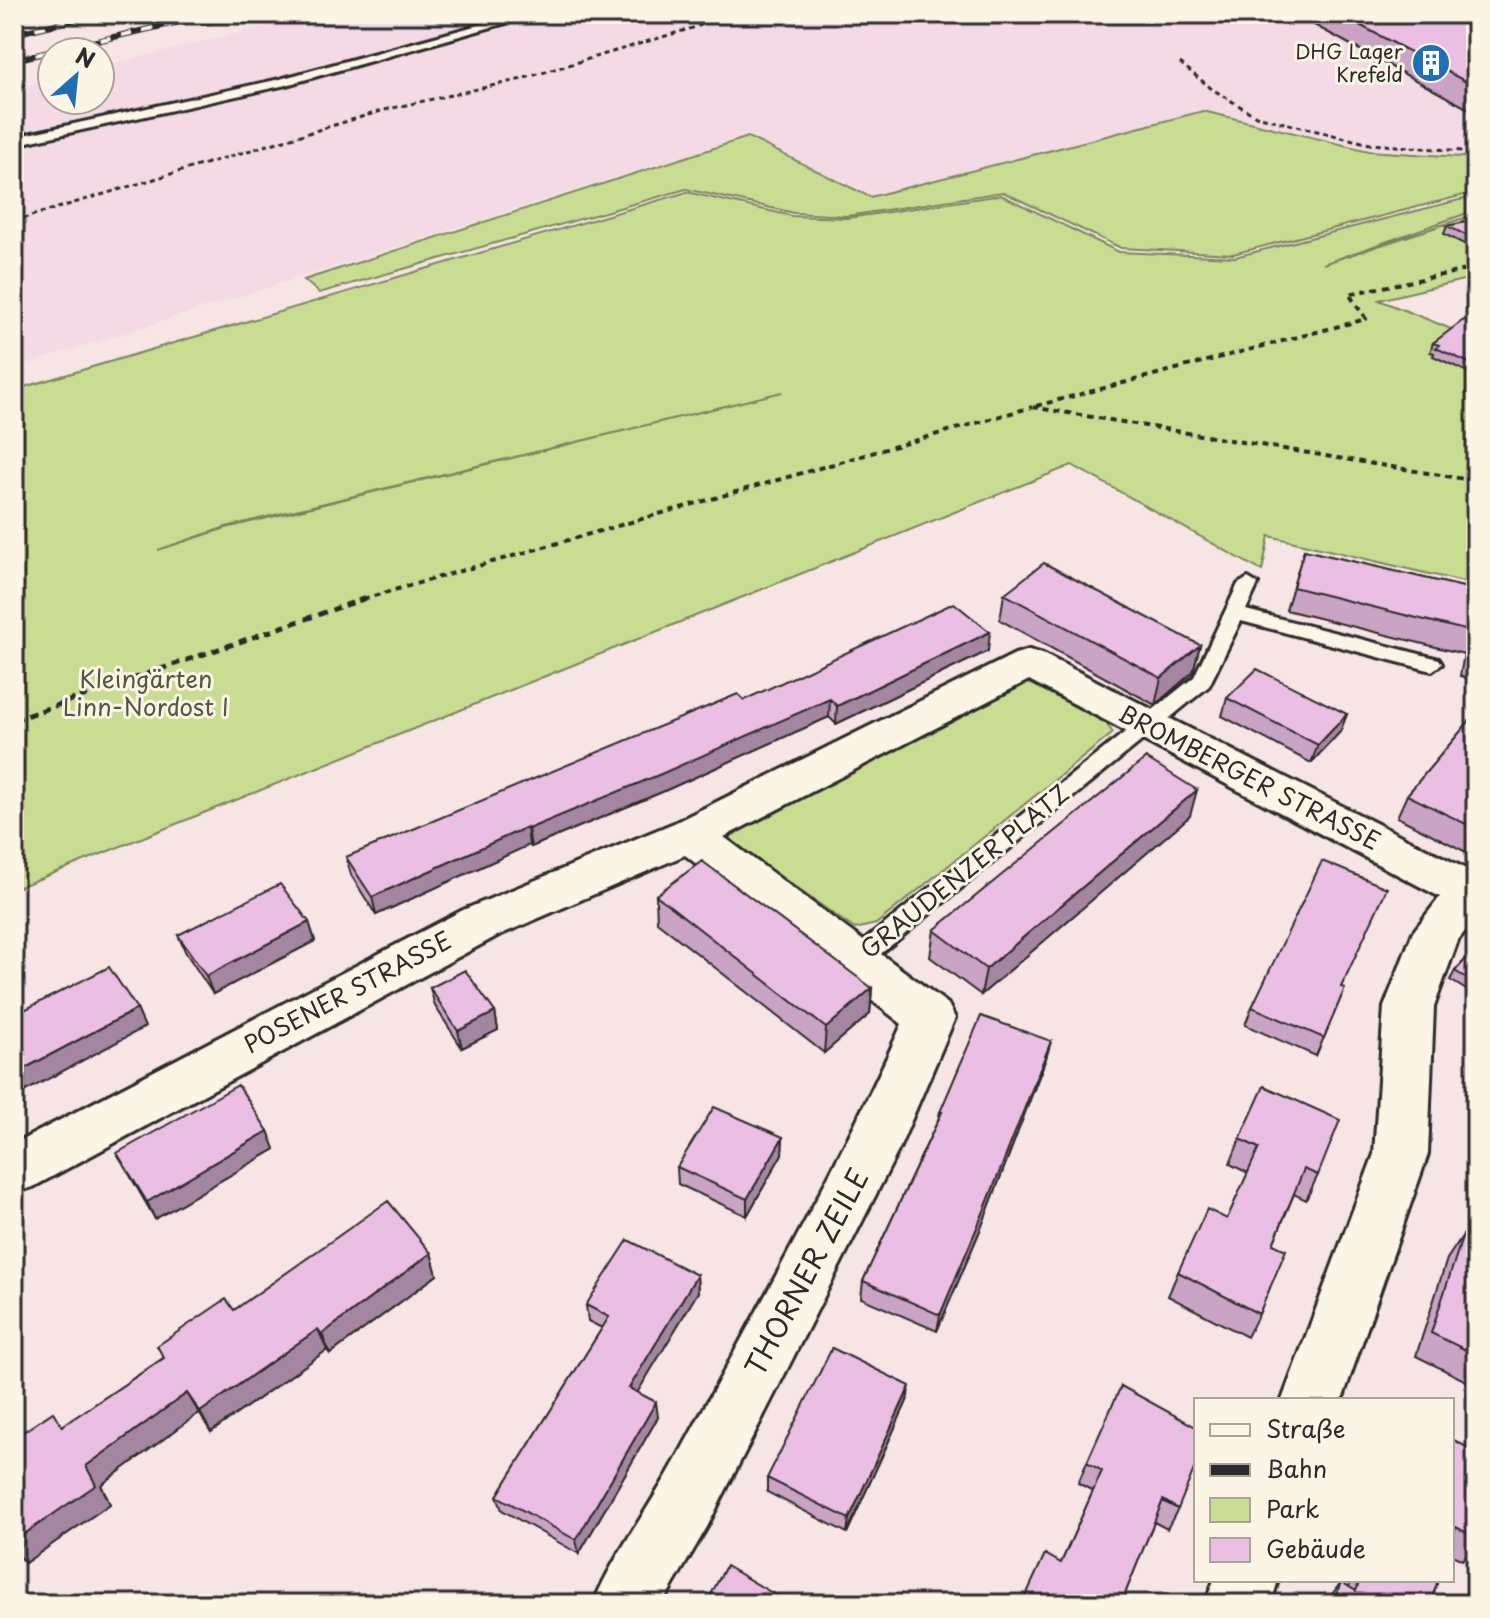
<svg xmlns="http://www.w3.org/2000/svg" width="1490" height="1618" font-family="'Playpen Sans',sans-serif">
  <rect width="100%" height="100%" fill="#f7e5e5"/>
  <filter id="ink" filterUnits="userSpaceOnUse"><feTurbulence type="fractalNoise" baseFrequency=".0125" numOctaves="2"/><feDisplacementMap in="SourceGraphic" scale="16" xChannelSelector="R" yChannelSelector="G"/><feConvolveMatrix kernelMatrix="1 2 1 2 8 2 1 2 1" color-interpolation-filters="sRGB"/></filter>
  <g filter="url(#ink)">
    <path fill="#f3dae5" d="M316,14H1476V157L1370,149L1202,110L871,196L749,135L14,368V88L52,79V100H100V67Z"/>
    <path fill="#c8dd92" stroke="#7a845e" stroke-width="2" fill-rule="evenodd" d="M1203,111L1369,151L1476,158V200L1464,195L1233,254L1121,248L1003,192L847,216L794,213L686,189L319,293L304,280L748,137L870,197Z
      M687,192L792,216L848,218L1001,195L1119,252L1235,257L1467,198L1476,202V210L1323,264L1476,214V277L1379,300L1476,339V585L1269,536L1262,571L1072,465L14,889V593L17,592H14V390ZM782,392L226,528L158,550L226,527Z
      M1018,683L1034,684L1106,723L1113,733L876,924L855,929L728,840L734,826Z"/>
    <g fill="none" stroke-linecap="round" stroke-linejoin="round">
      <g stroke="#2b2b2b" stroke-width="6">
        <path id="lane" d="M14,14H33L14,20Z
          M519,14H538L286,85L14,145V137L280,79Z
          M1248,578L1258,584L1246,610L1439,659L1442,664L1432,671L1241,621L1209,686L862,969L854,971L846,969L842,962L846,955L1194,677L1238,584Z"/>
      </g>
      <g stroke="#2b2b2b" stroke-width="6">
        <path id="street" d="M1029,650L1043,654L1476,874V918L1458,940L1434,1007L1428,1154L1342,1400H1282L1374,1154L1384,1007L1413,932L1440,897L1029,680L724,837L948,1004L955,1018L899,1149L707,1527L662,1604H593C615,1552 651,1506 678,1456C755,1313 836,1172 902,1024L685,855L497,936L33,1187L14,1193V1144L463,910L674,823L1015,654Z
          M1214,1580H1278L1271,1604H1205Z"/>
      </g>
      <path stroke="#2b2b2b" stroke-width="3" stroke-dasharray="5 4" stroke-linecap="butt" d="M1180,63L1212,89L1256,116L1370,144L1476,152
        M14,221L388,109L518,80L696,27L729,14"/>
      <path stroke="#2b2b2b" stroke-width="4" stroke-dasharray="6 5" stroke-linecap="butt" d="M1476,268L1349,294L1366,319L1032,407L1476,481
        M363,599L1032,407"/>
      <path stroke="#2b2b2b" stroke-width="5" stroke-dasharray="8 6" stroke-linecap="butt" d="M14,720L369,597"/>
      <use href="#lane" fill="#fcf5e5" fill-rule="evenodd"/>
      <use href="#street" fill="#fcf5e5" fill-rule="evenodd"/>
      <g stroke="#2b2b2b" stroke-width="6">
        <path id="rail" d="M203,23L240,14
          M14,34L98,14
          M14,60L214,14"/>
      </g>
      <use href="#rail" stroke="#fcf5e5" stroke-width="4" stroke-dasharray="11" stroke-linecap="butt"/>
    </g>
    <path fill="#caa4c4" stroke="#2b2b2b" stroke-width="2" d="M1294,14H1476V113Z
      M1476,220V250L1444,234L1447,226Z
      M1476,315V376L1433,356L1434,353L1430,352L1433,343Z
      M1304,550L1476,590V680L1460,676L1464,654L1286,610Z
      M1004,594L1200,645L1193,672L1155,705L1000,620Z
      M988,651L836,724L829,717L662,792L531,847L529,845L376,915L351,875L346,857L744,700Z
      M1227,698L1347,714L1340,732L1311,763L1222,716Z
      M1476,713V850L1472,855L1397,817L1407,795Z
      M1190,816L981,995L930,957L934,930Z
      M656,895L872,988L870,1014L824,1053L657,922Z
      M309,922L315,941L213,994L186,953L178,935Z
      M1476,948V996L1450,980L1455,971Z
      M1342,987L1345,988L1316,1056L1245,1025L1252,1007Z
      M430,988L495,1012L498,1030L462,1048L435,1006Z
      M1051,1041L1046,1058L981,1228L937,1331L861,1298L863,1281L938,1120L940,1112Z
      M268,1131L275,1149L155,1219L117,1153Z
      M783,1137L782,1154L747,1216L678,1184L677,1167Z
      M1240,1139L1318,1175L1306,1200L1294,1194L1273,1244L1259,1314L1247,1337L1168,1296L1178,1272L1227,1219L1248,1173L1230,1164Z
      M1476,1170V1191L1470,1188Z
      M1476,1209V1386L1416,1356L1447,1259L1463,1235L1467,1237Z
      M431,1253L437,1275L330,1354L327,1350L211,1432L199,1413L101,1485L110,1504L25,1563L14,1551V1438L63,1426L234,1310Z
      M697,1275L698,1292L637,1392L658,1417L579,1554L502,1510L497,1496L602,1328L588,1321L586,1305Z
      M907,1401L847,1533L767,1492V1478Z
      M1452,1439L1476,1538V1545L1462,1560L1452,1555Z
      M1087,1462L1178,1509L1167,1529L1154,1522L1122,1601L1061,1563L1093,1491L1078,1483Z
      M1351,1580H1438L1430,1604H1325L1341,1582L1349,1587Z"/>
    <path fill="#a486a0" stroke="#2b2b2b" stroke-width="2" d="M990,632L988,651L836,724L837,706Z
      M1200,645L1193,672L1155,705L1161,678Z
      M830,699L829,717L662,792L531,847L528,829Z
      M1347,714L1340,732L1311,763L1318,745Z
      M1197,790L1190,816L981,995L986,969Z
      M527,827L529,845L376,915L372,897Z
      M309,922L315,941L213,994L206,976Z
      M872,988L870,1014L824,1053L826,1028Z
      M137,1009L145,1027L24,1092L14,1074Z
      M495,1012L498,1030L462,1048L458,1031Z
      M1051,1041L1046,1058L981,1228L937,1331L940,1315Z
      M268,1131L275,1149L155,1219L147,1202Z
      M783,1137L782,1154L747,1216V1199Z
      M431,1253L437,1275L330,1354L322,1334Z
      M697,1275L698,1292L631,1403L629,1388Z
      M318,1329L327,1350L211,1432L200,1412Z
      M910,1386L907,1401L847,1533L849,1519Z
      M187,1393L199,1413L101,1485L110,1504L25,1563L14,1551V1541L86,1466Z
      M656,1402L658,1417L579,1554L576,1540Z"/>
    <path fill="#ebbfe4" stroke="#2b2b2b" stroke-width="2" d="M1339,14H1476V87Z
      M1476,220V240L1447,226Z
      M1476,315V366L1436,348L1439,345L1433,343L1462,321Z
      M1304,550L1476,590V655L1469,654L1473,632L1293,587Z
      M1044,563L1200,645L1161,678L1004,594Z
      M954,603L990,632L837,706L830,699L661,774L528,829L527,827L372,897L346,857L738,694L744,700Z
      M1257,669L1347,714L1318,745L1227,698Z
      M1476,713V829L1407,795Z
      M1146,758L1197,790L986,969L934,930Z
      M702,861L872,988L826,1028L656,895Z
      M1322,861L1387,888L1341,987L1345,988L1324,1038L1252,1007Z
      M280,884L309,922L206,976L178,935Z
      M1476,948V984L1455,971Z
      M109,967L137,1009L14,1074V1015Z
      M465,970L495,1012L458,1031L430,988Z
      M981,1016L1051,1041L984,1211L940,1315L863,1281L942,1112H940Z
      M238,1085L268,1131L147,1202L117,1153Z
      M1264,1086L1340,1120L1318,1175L1304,1169L1273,1244L1286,1250L1259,1314L1178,1272L1207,1209L1227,1219L1259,1148L1240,1139Z
      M714,1107L783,1137L747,1199L677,1167Z
      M388,1201L431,1253L322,1334L318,1329L200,1412L187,1393L86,1466L96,1485L14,1541V1438L53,1412L62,1426L164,1358L157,1346L226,1299L234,1310Z
      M1463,1235L1474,1241L1476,1235V1355L1431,1333Z
      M628,1240L697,1275L629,1388L656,1402L576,1540L497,1496L609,1317L586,1305Z
      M832,1348L910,1386L849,1519L767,1478Z
      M1121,1386L1196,1427V1464L1178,1509L1163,1500L1122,1601L1127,1604H1022L1045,1554L1061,1563L1102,1471L1087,1462Z
      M1452,1439L1476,1452V1538L1456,1527L1452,1538Z
      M726,1566L791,1604H706Z
      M1360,1580H1438L1430,1604H1333L1341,1582L1356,1591Z"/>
  </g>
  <defs>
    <g id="building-disc" transform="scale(2)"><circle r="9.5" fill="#1f6fb2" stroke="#fcf5e5"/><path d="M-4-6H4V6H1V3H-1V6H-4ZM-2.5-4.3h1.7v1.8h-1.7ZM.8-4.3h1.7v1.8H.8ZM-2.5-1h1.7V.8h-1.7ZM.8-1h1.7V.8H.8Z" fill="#fff"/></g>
  </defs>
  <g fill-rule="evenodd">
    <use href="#building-disc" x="1431" y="63"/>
  </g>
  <g text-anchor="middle" stroke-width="6" stroke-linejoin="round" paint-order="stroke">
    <g font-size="20" fill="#2b2b2b" stroke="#fcf5e5" text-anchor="end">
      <text x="1403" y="59">DHG Lager<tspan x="1403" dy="23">Krefeld</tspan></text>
    </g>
    <g font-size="24" fill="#525845" stroke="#fcf5e5">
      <text x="146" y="688">Kleingärten<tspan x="146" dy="28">Linn-Nordost I</tspan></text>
    </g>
    <g font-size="24" fill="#2b2b2b" stroke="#fcf5e5">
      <text transform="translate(1249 778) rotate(27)" y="8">BROMBERGER STRASSE</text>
      <text transform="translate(965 872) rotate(-39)" y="8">GRAUDENZER PLATZ</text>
      <text transform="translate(348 993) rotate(-28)" y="8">POSENER STRASSE</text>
    </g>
    <g font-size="28" fill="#2b2b2b" stroke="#fcf5e5">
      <text transform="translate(807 1272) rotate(-62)" y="10">THORNER ZEILE</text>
    </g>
  </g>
  <rect width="1490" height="1618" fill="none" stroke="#fcf5e5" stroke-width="48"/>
  <rect x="24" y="24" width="1442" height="1570" fill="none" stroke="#2b2b2b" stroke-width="3" filter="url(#ink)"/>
  <rect x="1194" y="1398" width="260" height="184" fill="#fcf5e5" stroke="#a8a49b" stroke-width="2"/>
  <rect x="1210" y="1424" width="40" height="12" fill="#fcf5e5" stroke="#a8a49b" stroke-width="2"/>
  <text x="1266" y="1438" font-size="24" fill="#2b2b2b">Straße</text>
  <rect x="1210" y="1464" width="40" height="12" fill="#2b2b2b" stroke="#a8a49b" stroke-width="2"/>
  <text x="1266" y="1478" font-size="24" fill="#2b2b2b">Bahn</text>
  <rect x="1210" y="1498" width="40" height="24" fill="#c8dd92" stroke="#a8a49b" stroke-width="2"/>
  <text x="1266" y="1518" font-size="24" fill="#2b2b2b">Park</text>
  <rect x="1210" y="1538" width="40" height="24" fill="#ebbfe4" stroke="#a8a49b" stroke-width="2"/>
  <text x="1266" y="1558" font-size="24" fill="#2b2b2b">Gebäude</text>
  <g transform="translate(76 76) rotate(27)"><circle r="38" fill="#fcf5e5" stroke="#a8a49b" stroke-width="2"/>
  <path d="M0-6L14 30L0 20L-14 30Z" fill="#1f6fb2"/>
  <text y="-12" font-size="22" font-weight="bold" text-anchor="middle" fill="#2b2b2b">N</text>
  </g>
</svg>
